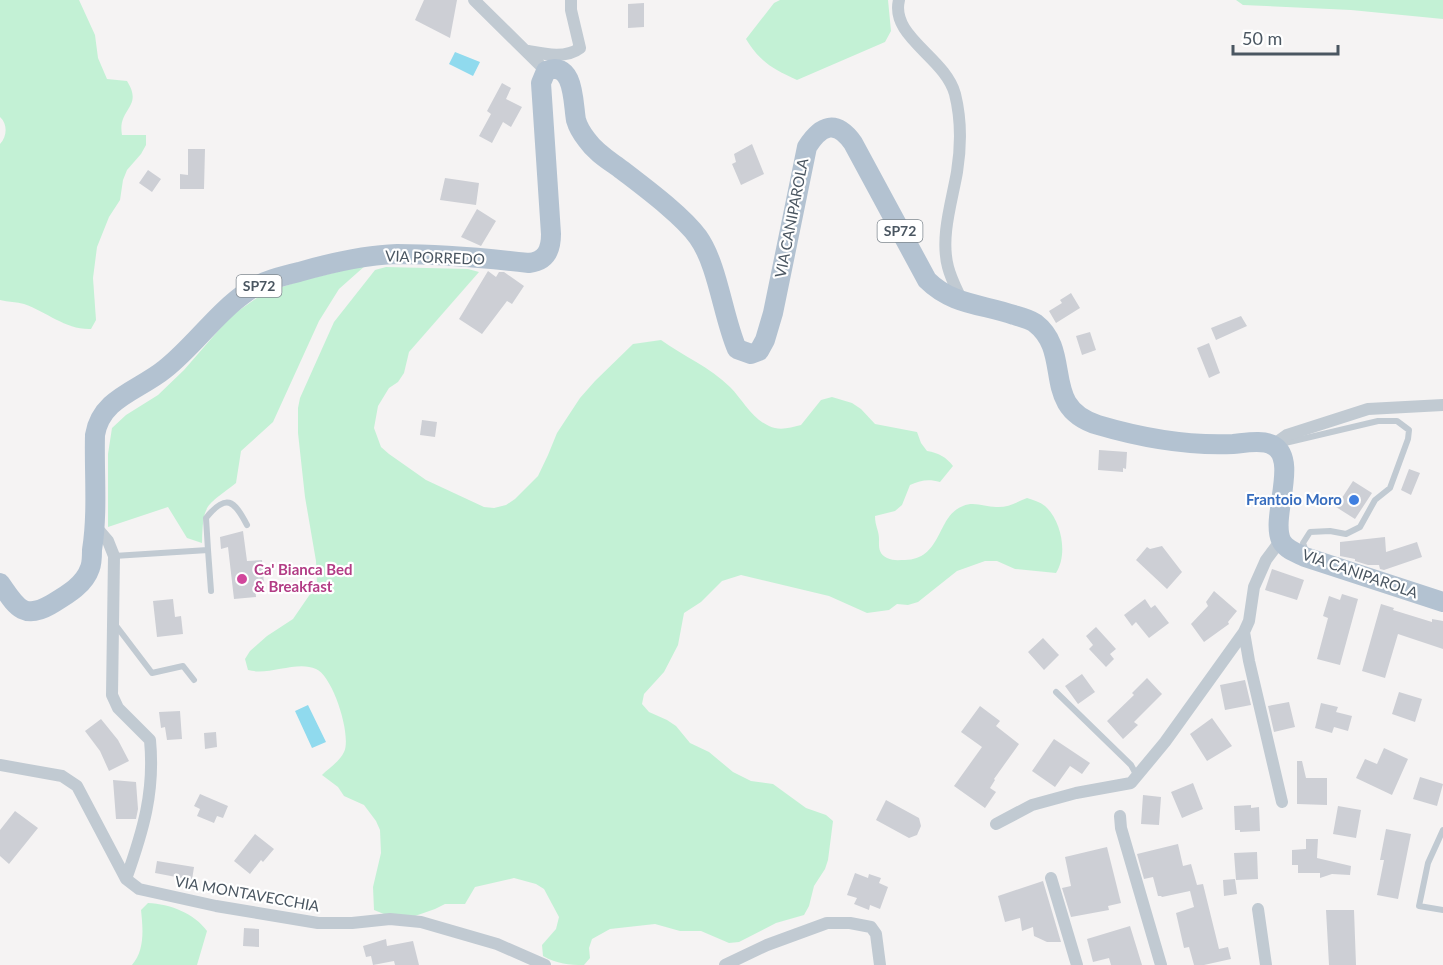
<svg xmlns="http://www.w3.org/2000/svg" width="1443" height="965" font-family="Lato,sans-serif">
  <rect width="100%" height="100%" fill="#f5f3f3"/>
  <path fill="#c3f1d5" d="M0,0H79L95,35L98,58L107,79L127,81C144,108 117,108 122,135H146V145L141,154L127,170L123,180L120,200L109,217L97,247L93,278L96,320L91,329C66,330 47,312 24,304C17,302 8,302 0,300V144C7,137 8,124 0,117Z
    M780,0H888L891,31L885,42L797,80C773,69 760,62 746,39L774,3Z
    M1236,0H1443V19L1351,10L1243,5Z
    M366,265L339,289L319,321L273,422L241,451L236,483C206,507 203,502 202,543L187,538L168,507L108,527V454L112,428L126,415L158,395L184,370L231,316L264,293L300,281Z
    M386,267L468,269L479,272L409,352L404,373L398,382L389,388L378,406L374,428L381,447L389,454L426,480L484,507L494,508L506,505L515,499L538,476L548,455L557,433L580,398L595,381L633,344L661,340C683,356 710,367 730,387C743,400 751,418 769,426C779,431 790,428 801,425L821,400L832,397L852,403L861,409L875,424L917,432L921,443L927,451C939,453 946,457 953,466L940,482C929,479 921,480 910,485L902,505L895,511L875,516C875,526 879,531 879,539C879,547 878,553 887,558C893,561 899,560 905,560C943,559 936,516 963,506C974,501 985,507 996,507C1007,508 1017,502 1027,498C1033,500 1040,502 1045,506C1062,521 1068,555 1056,573L1015,569L997,561H985L957,571L918,602L908,605L897,604L889,610L867,613L829,596L741,575L722,581L701,602L684,613L678,645L664,672L644,694L642,704L649,712L667,720L676,726L690,743L709,752L733,772L751,781L773,784L806,808L826,815L833,821L828,860L825,869L814,886L809,906L804,915L776,923L739,942L729,943L701,931H680L655,924L610,929L592,939L589,948L590,958L584,965C569,965 557,964 543,956L542,945L556,929L559,917L544,889L536,884L514,878L475,887L465,904H445L435,909L415,916L384,914L374,910L373,887L381,853L380,830L376,821L364,805L344,796L338,787L322,775C329,768 340,761 344,752C352,736 333,676 316,669C297,660 269,676 248,670L245,659L250,651L267,636L293,619L317,584L316,561L305,497L298,433V408L300,398L334,322L375,270Z
    M148,903C170,904 194,913 207,931L197,965H132C145,950 143,929 141,910Z"/>
  <path fill="#90daee" d="M455,52L480,62L473,76L449,64Z
    M308,705L326,742L312,748L295,711Z"/>
  <path fill="#cdcfd5" d="M424,0H457L450,38L415,20Z
    M644,3V27L628,28V4Z
    M502,83L511,88L506,99L522,107L511,127L503,122L492,143L479,136L491,114L487,111Z
    M752,144L764,174L741,185L732,164L736,162L734,154Z
    M188,149H205L204,189H180V174L188,175Z
    M148,170L161,179L152,192L139,183Z
    M445,178L479,183L476,205L440,200Z
    M477,209L496,221L481,246L461,237Z
    M488,271L496,277L499,272H504L524,286L512,304L507,301L482,334L459,319Z
    M1071,293L1080,308L1056,323L1049,311L1062,303L1060,300Z
    M1241,316L1247,326L1216,340L1211,328Z
    M1090,332L1096,350L1082,355L1076,336Z
    M1209,343L1220,373L1209,378L1197,348Z
    M422,420L437,422L435,437L420,435Z
    M1099,450L1127,452L1126,469L1123,468V472L1098,470Z
    M1409,469L1420,473L1411,495L1401,490Z
    M1353,481L1372,493L1355,519L1336,507Z
    M243,531L247,561L262,560L264,584L255,585L256,597L234,599L228,547L221,549L220,537Z
    M1385,537L1386,552L1417,542L1422,557L1384,570L1380,569L1379,565H1368L1355,561V559L1340,556V542Z
    M1162,546L1182,572L1167,589L1136,560L1147,547L1150,549Z
    M1272,569L1304,580L1297,600L1265,590Z
    M1214,591L1237,611L1228,622L1229,624L1204,642L1191,624L1208,606L1206,602Z
    M1342,594L1358,599L1340,665L1317,659L1328,618L1323,616L1329,596L1340,600Z
    M173,599L175,617L181,616L183,634L157,637L153,601Z
    M1145,599L1151,608L1155,605L1169,623L1149,638L1136,622L1132,626L1124,615Z
    M1381,604L1394,608L1393,610L1432,622V619L1443,621V649L1398,634L1385,678L1362,671Z
    M1096,627L1116,649L1110,654L1114,659L1106,667L1089,649L1093,645L1086,636Z
    M1043,638L1059,655L1044,670L1028,652Z
    M1082,674L1095,692L1078,704L1065,686Z
    M1147,678L1162,694L1134,722L1138,725L1123,739L1107,721L1134,695L1132,693Z
    M1245,680L1251,705L1225,710L1220,685Z
    M1399,692L1422,699L1415,722L1392,714Z
    M1289,702L1295,727L1274,732L1268,706Z
    M1321,703L1338,707L1336,712L1352,716L1348,731L1334,727L1332,733L1315,728Z
    M980,706L1000,721L996,726L1019,744L994,779L995,780L990,788L996,792L985,808L954,786L982,747L961,732Z
    M180,711L182,739L167,740L165,727L161,728L159,712Z
    M1212,718L1232,746L1207,761L1190,734Z
    M101,719L118,740L129,761L109,771L100,751L85,731Z
    M216,732L217,747L205,749L204,733Z
    M1054,739L1090,763L1082,774L1070,766L1055,787L1032,771Z
    M1384,748L1408,759L1392,795L1356,778L1365,759L1377,764Z
    M1297,761H1302L1306,778H1327V805L1297,804Z
    M1420,777L1443,784L1437,806L1413,799Z
    M113,780L136,782L138,809L136,819H116Z
    M1193,783L1203,809L1182,818L1171,792Z
    M200,794L228,806L223,818L217,816L214,823L197,816L200,809L194,806Z
    M1143,795L1161,797L1159,825L1141,824Z
    M886,800L919,818L921,826L917,835L909,838L876,820Z
    M1251,805V808L1259,807L1260,831L1240,832V830H1235L1234,806Z
    M1338,806L1361,810L1356,838L1333,834Z
    M15,811L38,828L9,864L0,856V830Z
    M1386,829L1411,834L1398,899L1377,895L1384,860H1380Z
    M255,834L274,849L263,862L261,860L250,874L234,861Z
    M1306,839H1318L1317,858L1351,866L1350,875L1332,874L1320,878V873H1298V865H1292V850L1306,849Z
    M1178,844L1183,866L1191,864L1197,885L1203,884L1219,949L1228,947L1231,959L1204,965H1194L1189,947L1184,948L1176,913L1194,907L1190,891L1162,897L1161,896H1158L1153,877L1144,879L1137,854Z
    M1107,847L1121,903L1108,906L1109,910L1071,917L1062,888L1071,886L1065,857Z
    M1257,852L1258,879L1236,880L1234,853Z
    M157,861L194,867L192,880L155,873Z
    M855,873L868,878L869,874L881,878L879,883L888,887L880,909L870,905L869,910L854,904L857,898L847,895Z
    M1235,879L1237,894L1224,896L1223,880Z
    M1043,881L1061,942H1047L1034,936L1033,927L1022,931L1020,918L1005,922L998,896Z
    M1326,910H1354L1356,965H1329Z
    M1130,926L1142,965H1111L1109,958L1093,962L1087,939Z
    M244,928L259,929V947L243,946Z
    M386,939L387,946L413,941L419,965H395L394,961L373,965L371,956L366,957L363,946Z"/>
  <g fill="none" stroke-linecap="round" stroke-linejoin="round">
    <path stroke="#c1cad2" stroke-width="6" d="M1282,447L1285,443L1378,421H1397L1409,430L1408,439L1390,488L1375,500L1360,527L1346,534L1330,531L1310,532L1303,543L1306,551
      M208,550L206,518C226,493 234,500 247,525
      M114,556L208,550L211,591
      M114,623L152,673L183,666L194,680
      M1056,692L1131,765L1137,776
      M1443,830L1428,863L1419,906L1443,910"/>
    <path stroke="#c1cad2" stroke-width="12" d="M474,0L546,71
      M899,0C890,37 945,57 955,94C961,118 961,147 957,172C952,201 940,237 948,267C951,279 957,290 962,301
      M528,51C544,54 566,59 580,48L571,10V0
      M1273,445L1287,435L1368,409L1443,405
      M96,527L108,541L114,556L112,695L118,708L150,740C155,792 143,831 126,879
      M1281,540L1266,560L1254,587L1249,621L1244,632L1249,661L1282,802
      M0,765L62,776L77,786L126,879L139,889L216,906L318,923H352L390,919L421,922L497,944L545,965
      M1120,816L1121,828L1161,965
      M996,824L1032,805L1076,793L1131,783L1165,742L1244,632
      M1051,878L1077,965
      M1258,909L1266,965
      M725,965L767,945L827,923H850L871,927L876,934L880,965"/>
    <path stroke="#b3c2d1" stroke-width="20" d="M0,583C15,604 22,621 50,605C65,596 84,586 90,568C92,563 92,555 92,550C98,512 94,473 95,435C101,398 138,391 165,369C195,345 216,313 248,291C262,281 282,276 299,272C330,263 365,255 397,254C441,254 485,258 529,263C546,261 551,250 551,234L541,83L546,71C575,59 573,105 576,120C578,127 583,135 587,140C596,153 610,161 622,170C644,187 682,215 698,237C718,265 723,317 737,349L751,354L759,351L765,340L773,313L807,147C821,125 836,119 853,143L927,280C952,305 982,304 1014,315C1021,317 1029,319 1035,323C1074,353 1039,407 1098,425C1142,438 1188,446 1233,444C1245,443 1264,439 1274,446C1299,461 1269,520 1282,542C1287,550 1297,553 1305,557L1443,602"/>
  </g>
  <circle fill="#3f7fe0" stroke="#fff" stroke-width="2" cx="1354" cy="500" r="6"/>
  <circle fill="#d1479c" stroke="#fff" stroke-width="2" cx="242" cy="579" r="6"/>
  <g text-anchor="middle" stroke-width="4.5" stroke-linejoin="round" paint-order="stroke">
    <g fill="#fff" stroke="#808990" stroke-width="1.5">
      <rect x="877.5" y="220" width="45" height="22" rx="4.5"/>
      <rect x="236.5" y="275" width="45" height="22" rx="4.5"/>
    </g>
    <g font-size="14" font-weight="bold" fill="#4a5661">
      <text x="900" y="236">SP72</text>
      <text x="259" y="291">SP72</text>
    </g>
    <g font-size="15" fill="#4a5661" stroke="#fff">
      <text transform="translate(792 218) rotate(-79)" y="5">VIA CANIPAROLA</text>
      <text transform="translate(435 258) rotate(2)" y="5">VIA PORREDO</text>
      <text transform="translate(1360 574) rotate(19)" y="5">VIA CANIPAROLA</text>
      <text transform="translate(247 894) rotate(10)" y="5">VIA MONTAVECCHIA</text>
    </g>
    <g font-size="15" font-weight="bold" fill="#366cbe" stroke="#fff" text-anchor="end">
      <text x="1342" y="505">Frantoio Moro</text>
    </g>
    <g font-size="15" font-weight="bold" fill="#b23c85" stroke="#fff" text-anchor="start">
      <text x="254" y="575">Ca' Bianca Bed<tspan x="254" dy="17">&amp; Breakfast</tspan></text>
    </g>
  </g>
  <path d="M1233 45v9h105v-9" fill="none" stroke="#4a5661" stroke-width="3"/>
  <text x="1242" y="45" font-size="18" fill="#4a5661" stroke="#ffffff" stroke-width="4.5" paint-order="stroke">50 m</text>
</svg>
